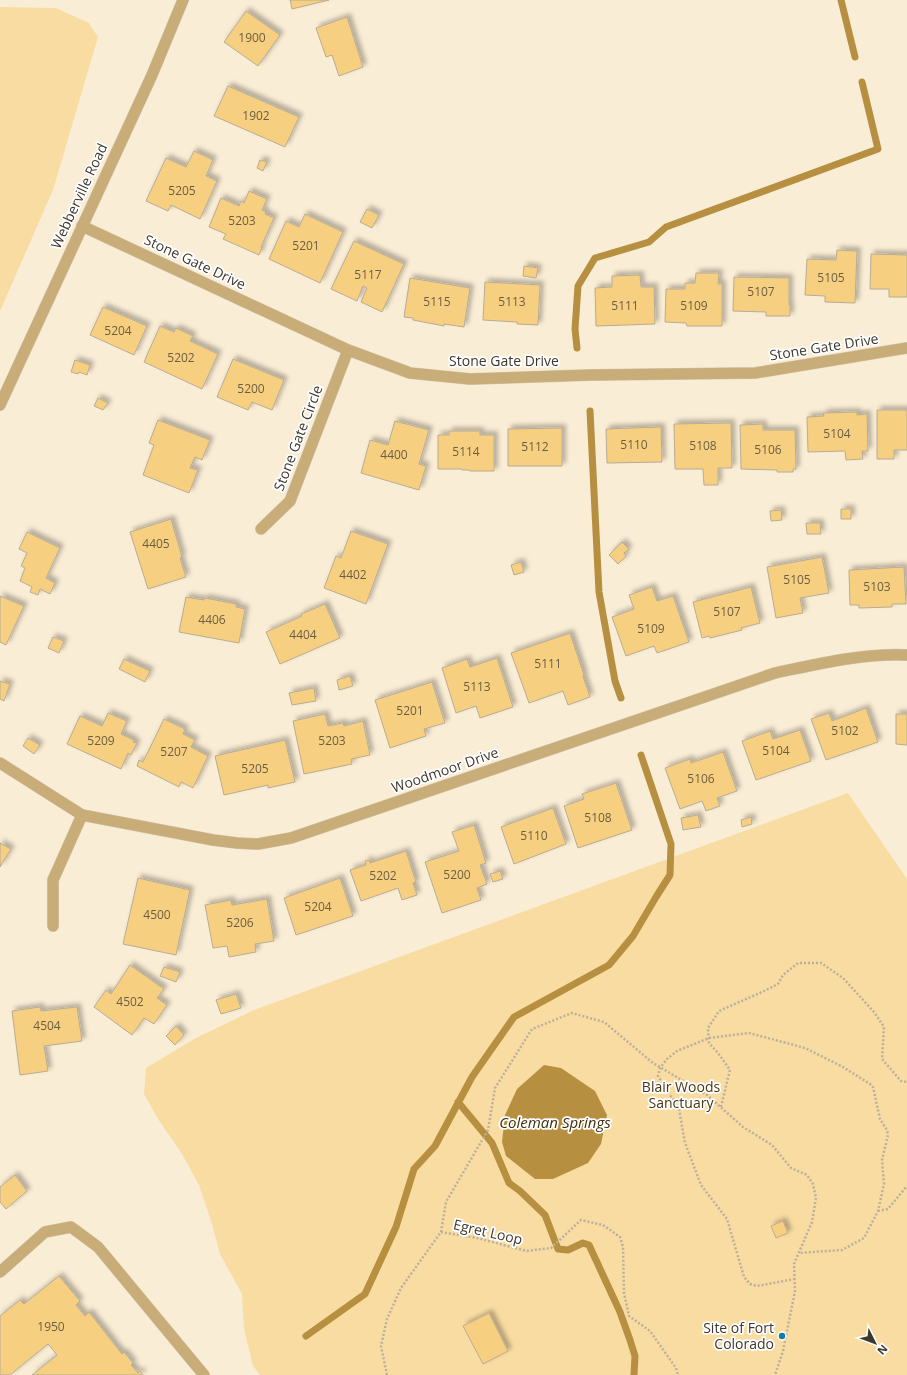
<svg xmlns="http://www.w3.org/2000/svg" width="907" height="1375" font-family="'Open Sans',sans-serif">
  <defs>
    <filter id="shadow"><feDropShadow dx="3.5" dy="-3.5" stdDeviation="2" flood-color="#0004"/></filter>
  </defs>
  <rect width="100%" height="100%" fill="#faedd5"/>
  <path fill="#f9dca2" d="M0,7L56,8L89,23L98,37L53,190L0,311Z
    M848,793L907,879V1375H260L253,1366L244,1329L242,1294L220,1254L212,1224L199,1185L182,1154L158,1119L144,1094L146,1068L194,1039L254,1010Z"/>
  <path fill="#b69040" d="M544,1065L561,1068L595,1091L607,1115L601,1144L588,1163L553,1179H535L506,1156L502,1142L505,1115L517,1089Z"/>
  <g fill="none" stroke-linecap="round" stroke-linejoin="round">
    <path stroke="#b69040" stroke-width="7" d="M841,0L855,57
      M577,348L575,329L578,286L595,258L649,242L666,227L878,149L862,82
      M590,411L599,592L615,681L621,698
      M458,1102L492,1143L509,1183L520,1191L545,1215L558,1249L568,1250L583,1243L589,1245L620,1312L630,1340L635,1356L634,1375
      M306,1336L365,1294L396,1227L414,1169L435,1146L472,1077L514,1017L609,965L633,936L656,897L670,875L671,844L641,755"/>
  </g>
  <path fill="#f7cf80" stroke="#b8ac95" filter="url(#shadow)" d="M290,0H329L292,9Z
    M246,11L280,35L258,66L224,42Z
    M347,17L363,67L339,76L332,55L326,57L316,28Z
    M228,86L299,117L285,147L214,116Z
    M194,151L213,160L206,176L217,181L200,219L171,205L168,211L146,201L166,158L186,167Z
    M260,160L267,162L263,171L257,168Z
    M249,191L267,199L262,210L266,212L265,214L274,218L261,247L262,248L259,255L223,239L226,234L209,227L221,198L239,206L241,201L244,203Z
    M367,209L379,215L372,228L360,222Z
    M305,214L343,232L320,283L269,259L286,221L299,227Z
    M354,241L404,264L382,312L361,302L367,288L363,286L357,301L331,289Z
    M837,250L857,251L855,303L825,302V296L805,295L807,259L836,260Z
    M871,254L907,255V297H889V289H870Z
    M524,266L538,268L536,278L523,276Z
    M696,273H719L718,284H722V326H687L686,323L665,322L666,289H685V283H695Z
    M640,275L641,287H654L655,324L596,326L595,288L612,287V276Z
    M734,277L789,278V305H790V316H766V312L733,311Z
    M410,278L470,288L464,327L444,324V326L413,320V318L404,317Z
    M485,282L540,285L538,325L517,324V322L483,320Z
    M103,307L147,326L134,355L90,335Z
    M160,326L174,332L176,328L193,336L190,341L218,354L202,389L144,362Z
    M233,359L284,380L272,410L252,402L248,410L217,397Z
    M75,360L90,365L87,375L79,372L78,374L71,372Z
    M98,398L108,403L103,410L94,406Z
    M877,410H907V450H894V459H877Z
    M857,412V415L867,414L868,451H862L863,459L846,460L845,451L808,452L807,417L824,416L823,413Z
    M158,420L210,440L202,460L195,457L190,468L198,470L189,493L143,475L154,445L149,443Z
    M395,421L429,430L419,464L426,466L419,490L361,473L370,440L388,445Z
    M731,423L732,468H718V485H704L703,469H675L674,424Z
    M763,424V430H795L796,469H793V472H777V470L741,469L740,425Z
    M661,427L662,462L607,463L606,429Z
    M562,428V466H508V429Z
    M449,431H480V435H494V471H470L469,470H462V469H438V435H449Z
    M841,509H851V519H841Z
    M781,510L782,520L771,521L770,511Z
    M171,519L182,557L180,558L186,577L148,589L130,532Z
    M806,523H820L821,534H807Z
    M351,531L388,544L366,604L324,588L336,556L341,558Z
    M27,532L60,548L46,578L55,583L50,594L40,589L38,595L30,592L32,587L20,581L25,568L21,566L27,553L19,549Z
    M622,542L629,549L624,553L626,556L618,564L609,555Z
    M822,557L829,593L800,598L803,613L776,618L767,567Z
    M521,562L524,572L514,575L511,565Z
    M904,567L906,604H892V607L859,608V605H850L849,570Z
    M652,587L657,601L673,596L689,642L657,653L654,646L626,656L612,617L634,609L629,595Z
    M751,587L760,623L741,628L742,630L710,638L709,636L702,638L693,602Z
    M0,596L24,606L6,645L0,642Z
    M186,597L204,600L205,598L236,604V607L245,609L239,643L179,632Z
    M325,604L340,638L280,664L266,632L302,616L301,614Z
    M570,633L584,675L583,676L590,697L568,705L563,691L529,703L511,653Z
    M53,637L64,641L59,653L48,648Z
    M497,658L513,707L480,718L476,706L456,713L442,668L467,659L470,667Z
    M124,659L150,671L145,682L119,669Z
    M350,676L353,686L339,690L337,680Z
    M0,681L10,684L4,701L0,699Z
    M432,682L445,723L424,729L426,736L390,748L375,700Z
    M314,688L316,701L292,705L289,693Z
    M866,708L878,742L826,760L811,719L829,713L832,721Z
    M108,713L127,721L121,734L134,740L133,742L137,743L131,755L128,753L121,769L67,744L80,716L102,726Z
    M325,714L328,726L343,723L344,726L363,721L370,755L351,759L352,764L304,774L293,721Z
    M896,714H907V745L896,744Z
    M164,719L185,729L183,734L195,740L191,747L208,756L193,788L181,782L179,787L137,766L139,760L143,762Z
    M800,730L811,761L756,780L742,741L770,731L773,739Z
    M28,738L40,745L34,754L23,746Z
    M285,740L295,782L268,788V785L224,795L215,756Z
    M723,752L737,791L717,798L720,806L706,811L702,801L680,809L665,768L690,759L691,763Z
    M616,783L632,830L578,848L564,806L584,799L582,794Z
    M553,808L566,844L514,864L501,827Z
    M698,815L701,827L683,830L681,818Z
    M751,817L752,824L742,827L741,820Z
    M474,825L486,863L480,865L487,884L477,888L481,900L442,913L425,862L459,851L452,832Z
    M0,843L11,849L0,867Z
    M406,851L416,882L413,883L417,895L402,900L398,888L361,901L350,870L366,865L365,861L369,860L370,863Z
    M500,871L503,879L493,882L490,874Z
    M138,878L190,890L176,955L123,944Z
    M340,878L353,916L296,935L284,898Z
    M267,899L274,941L255,944L256,952L229,957L227,946L213,948L205,905L231,900L232,905Z
    M130,965L164,989L157,998L167,1005L154,1024L144,1018L132,1035L94,1007L106,990L111,994Z
    M164,967L180,972L176,982L160,976Z
    M236,994L241,1008L221,1014L216,1000Z
    M40,1007L41,1011L77,1007L82,1041L44,1046L48,1071L20,1075L12,1011Z
    M176,1026L184,1035L175,1045L166,1036Z
    M15,1175L27,1191L6,1209L0,1202V1187Z
    M783,1221L788,1233L776,1238L771,1226Z
    M59,1276L80,1301L76,1305L85,1316L89,1312L122,1354L124,1352L133,1363L131,1365L138,1373L140,1371L143,1375H32L57,1355L48,1344L10,1375H0V1316L20,1300L24,1304Z
    M489,1313L508,1351L483,1364L463,1326Z"/>
  <g fill="none" stroke-linecap="round" stroke-linejoin="round">
    <g stroke="#d4c9b4" stroke-width="12">
      <path id="service" d="M0,1272L45,1232L71,1227L98,1247L204,1375"/>
    </g>
    <g stroke="#d4c9b4" stroke-width="12">
      <path id="minor" d="M82,226L348,350L410,373L470,379L590,375L755,373L907,348
        M261,529L290,501L348,350
        M0,763L82,815L213,840L237,843L258,844L291,838L775,673C818,664 863,653 907,655
        M53,926V880L82,815"/>
    </g>
    <g stroke="#d4c9b4" stroke-width="12">
      <path id="tertiary" d="M0,405L152,75L183,0"/>
    </g>
    <path stroke="#bab09d" stroke-width="2.5" stroke-dasharray="2 2" stroke-linecap="butt" d="M721,1107L730,1070L718,1053L709,1043L708,1028L719,1011L762,992L778,984L783,975L798,963H821L843,978L874,1012L884,1027L882,1059L901,1081L907,1082
      M878,1211L888,1209L907,1186
      M441,1232L477,1238L527,1251L551,1248L581,1220L603,1225L620,1237L623,1247L624,1293L629,1316L650,1331L676,1368L678,1375
      M795,1279L757,1286L750,1284L744,1277L727,1219L701,1185L685,1143L679,1109L658,1076L660,1068L667,1059L677,1051L709,1038L749,1033L805,1048L843,1067L870,1084L873,1087L880,1119L887,1130L888,1135L882,1160L884,1184L878,1211L864,1238L842,1250L799,1253
      M387,1375L381,1346L387,1319L401,1288L441,1232L446,1202L488,1130L495,1088L532,1029L572,1013L604,1022L653,1063L707,1095L743,1127L772,1145L791,1168L807,1175L813,1184L816,1198L812,1222L794,1264L795,1291L783,1351L775,1375"/>
    <use href="#service" stroke="#c8ad79" stroke-width="11"/>
    <use href="#minor" stroke="#c8ad79" stroke-width="11"/>
    <use href="#tertiary" stroke="#c8ad79" stroke-width="11"/>
  </g>
  <circle fill="#157aa5" stroke="#fff" stroke-width="1.5" cx="782" cy="1336" r="4"/>
  <g text-anchor="middle" stroke-width="3.5" stroke-linejoin="round" paint-order="stroke">
    <g font-size="12" fill="#6c5e42">
      <text x="252" y="42">1900</text>
      <text x="256" y="120">1902</text>
      <text x="182" y="195">5205</text>
      <text x="242" y="225">5203</text>
      <text x="306" y="250">5201</text>
      <text x="368" y="279">5117</text>
      <text x="831" y="282">5105</text>
      <text x="761" y="296">5107</text>
      <text x="437" y="306">5115</text>
      <text x="512" y="306">5113</text>
      <text x="625" y="310">5111</text>
      <text x="694" y="310">5109</text>
      <text x="118" y="335">5204</text>
      <text x="181" y="362">5202</text>
      <text x="251" y="393">5200</text>
      <text x="837" y="438">5104</text>
      <text x="634" y="449">5110</text>
      <text x="703" y="450">5108</text>
      <text x="535" y="451">5112</text>
      <text x="768" y="454">5106</text>
      <text x="466" y="456">5114</text>
      <text x="394" y="459">4400</text>
      <text x="156" y="548">4405</text>
      <text x="353" y="579">4402</text>
      <text x="797" y="584">5105</text>
      <text x="877" y="591">5103</text>
      <text x="727" y="616">5107</text>
      <text x="212" y="624">4406</text>
      <text x="651" y="633">5109</text>
      <text x="303" y="639">4404</text>
      <text x="548" y="668">5111</text>
      <text x="477" y="691">5113</text>
      <text x="410" y="715">5201</text>
      <text x="845" y="735">5102</text>
      <text x="101" y="745">5209</text>
      <text x="332" y="745">5203</text>
      <text x="776" y="755">5104</text>
      <text x="174" y="756">5207</text>
      <text x="255" y="773">5205</text>
      <text x="701" y="783">5106</text>
      <text x="598" y="822">5108</text>
      <text x="534" y="840">5110</text>
      <text x="457" y="879">5200</text>
      <text x="383" y="880">5202</text>
      <text x="318" y="911">5204</text>
      <text x="157" y="919">4500</text>
      <text x="240" y="927">5206</text>
      <text x="130" y="1006">4502</text>
      <text x="47" y="1030">4504</text>
      <text x="51" y="1331">1950</text>
    </g>
    <g font-size="14" fill="#3d382e" stroke="#fff">
      <text transform="translate(79 196) rotate(-65)" y="5">Webberville Road</text>
      <text transform="translate(195 262) rotate(25)" y="5">Stone Gate Drive</text>
      <text transform="translate(824 347) rotate(-9)" y="5">Stone Gate Drive</text>
      <text x="504" y="366">Stone Gate Drive</text>
      <text transform="translate(298 438) rotate(-69)" y="5">Stone Gate Circle</text>
      <text transform="translate(445 770) rotate(-19)" y="5">Woodmoor Drive</text>
      <text transform="translate(488 1232) rotate(13)" y="5">Egret Loop</text>
    </g>
    <g font-size="14" fill="#483715" stroke="#fff">
      <text x="681" y="1092">Blair Woods<tspan x="681" dy="16">Sanctuary</tspan></text>
    </g>
    <g font-size="14" fill="#3d382e" stroke="#fff" text-anchor="end">
      <text x="774" y="1333">Site of Fort<tspan x="774" dy="16">Colorado</tspan></text>
    </g>
    <g font-size="15" font-style="italic" fill="#3e2e0b" stroke="#fff">
      <text x="555" y="1128">Coleman Springs</text>
    </g>
  </g>
  <g transform="translate(875 1343) rotate(132)" stroke="#ffffff" stroke-width="3" paint-order="stroke">
  <path d="M0-3L7 15L0 10L-7 15Z" fill="#3d382e"/>
  <text y="-6" font-size="11" font-weight="bold" text-anchor="middle" fill="#3d382e">N</text>
  </g>
</svg>
